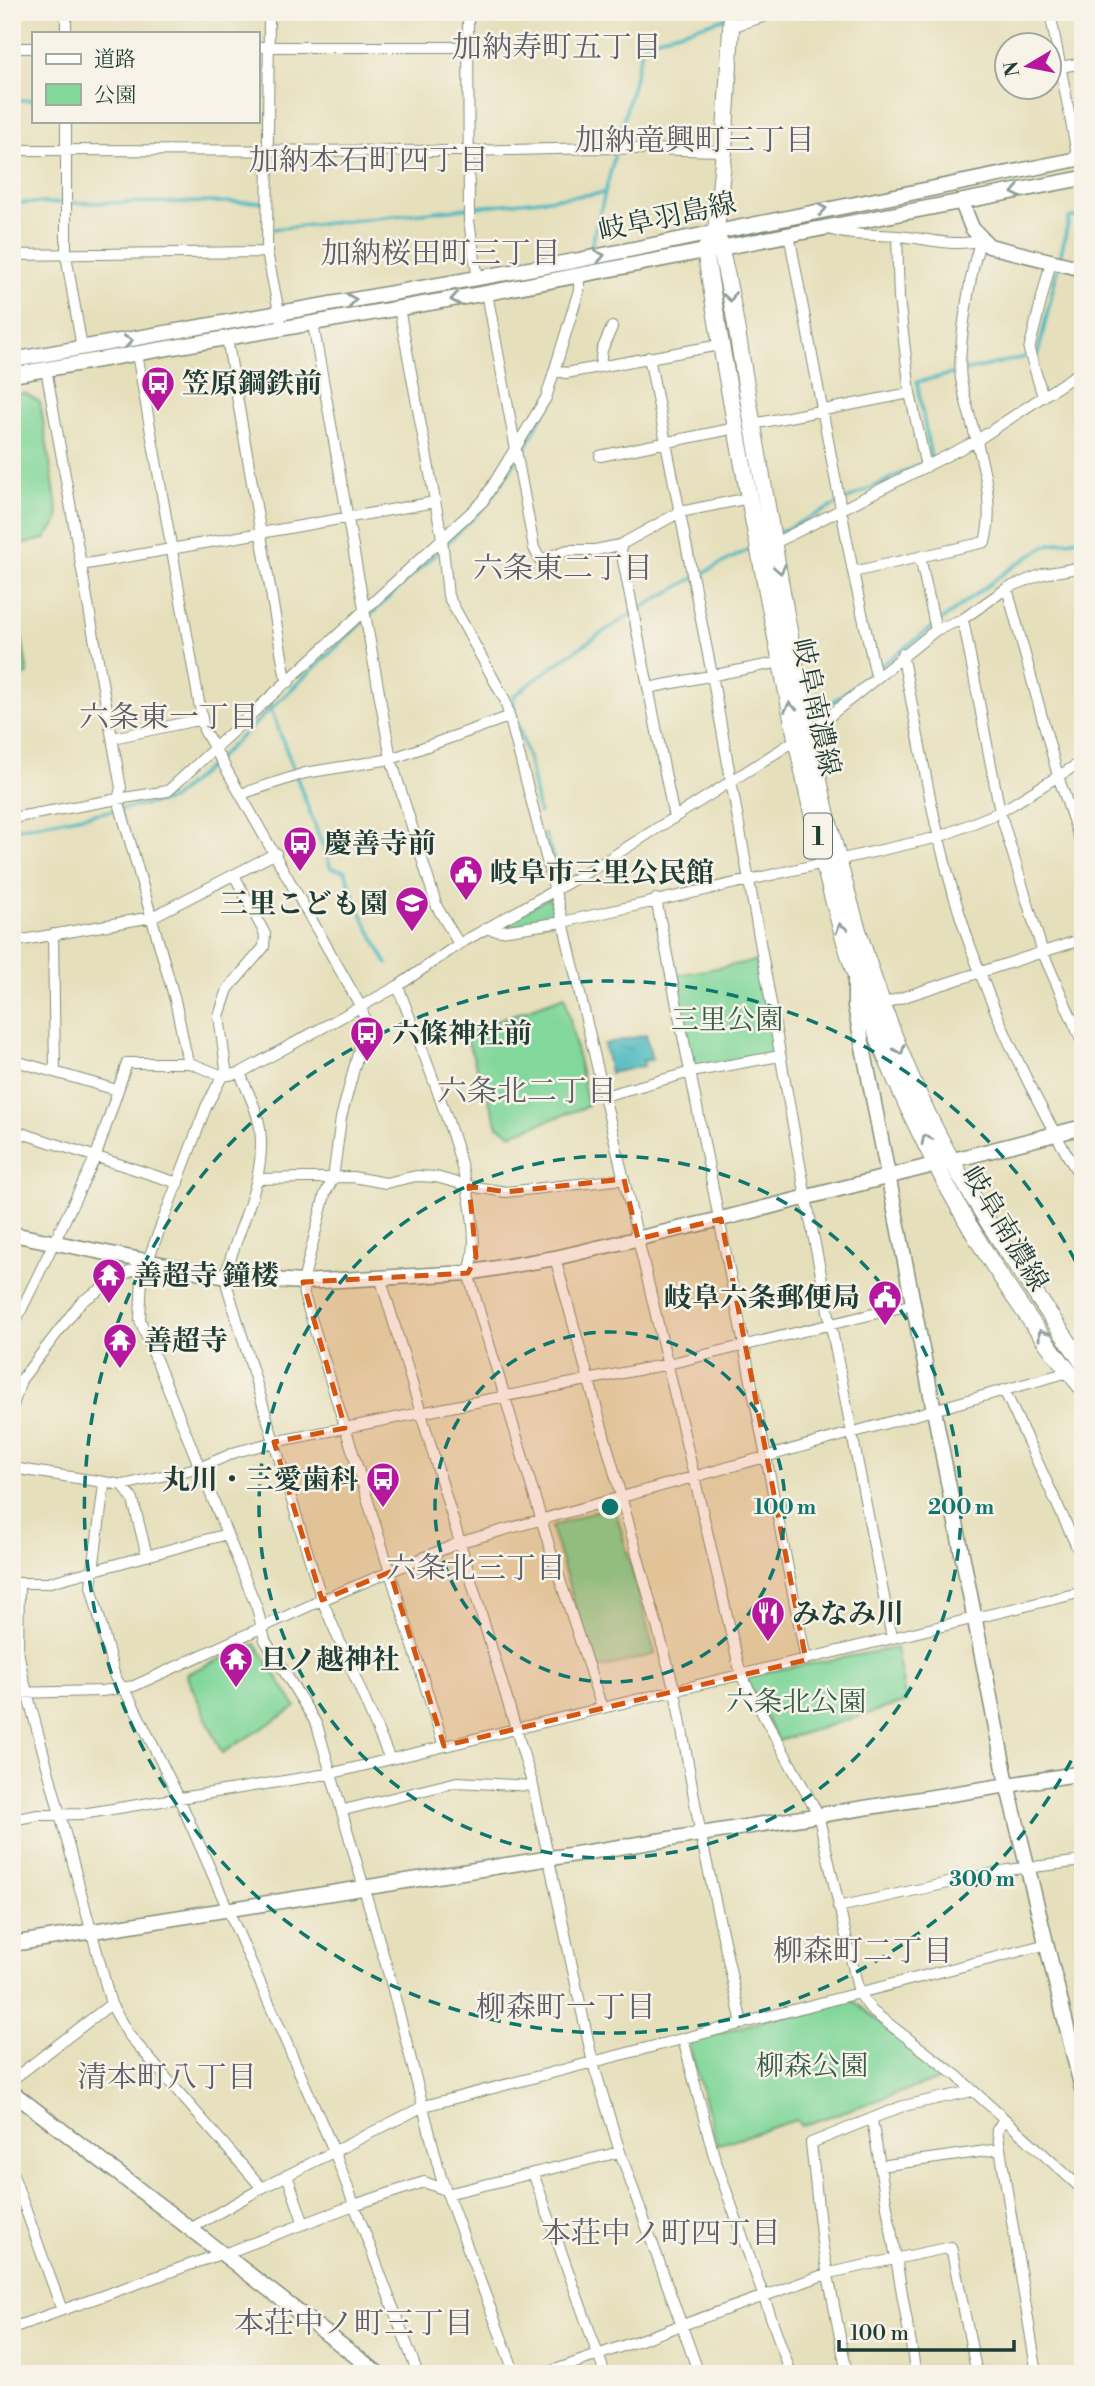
<svg xmlns="http://www.w3.org/2000/svg" width="1095" height="2386" font-family="'Libre Bodoni','Noto Serif JP',serif">
  <defs>
    <pattern id="water-ripples" width="26" height="14" patternUnits="userSpaceOnUse" patternTransform="scale(1.75)"><rect width="26" height="14" fill="#49b8bf"/><path d="M2 4q2-2 4 0t4 0M15 11q2-2 4 0t4 0" fill="none" stroke="#3c979c"/></pattern>
  </defs>
  <rect width="100%" height="100%" fill="#f7f3e8"/>
  <filter id="ink" filterUnits="userSpaceOnUse"><feTurbulence type="fractalNoise" baseFrequency=".0143" numOctaves="2"/><feDisplacementMap in="SourceGraphic" scale="14" xChannelSelector="R" yChannelSelector="G"/><feConvolveMatrix kernelMatrix="1 2 1 2 8 2 1 2 1" color-interpolation-filters="sRGB"/></filter>
  <filter id="wash" filterUnits="userSpaceOnUse"><feTurbulence type="fractalNoise" baseFrequency=".00686" numOctaves="4" result="noise"/><feDisplacementMap in="SourceGraphic" scale="28" xChannelSelector="R" yChannelSelector="G"/><feGaussianBlur stdDeviation="1.57" result="paint"/><feColorMatrix in="noise" values="0 0 0 0 0 0 0 0 0 0 0 0 0 0 0 0 0 1.4 0 .05"/><feComposite in="paint" operator="in"/></filter>
  <g filter="url(#wash)">
    <rect width="100%" height="100%" fill="#e6dfbb"/>
    <path fill="#82d79b" stroke="#508a68" stroke-width="2" d="M25,393L40,402L59,519L45,539L12,546V395Z
      M16,602L28,675L12,677V603Z
      M550,897L555,921L505,928L503,923Z
      M762,960L780,1056L691,1072L672,976Z
      M565,996L588,1106L512,1134L498,1126L464,1032Z
      M614,1504L655,1654L595,1670L551,1527Z
      M256,1644L296,1707L222,1753L186,1674Z
      M896,1648L906,1702L778,1741L744,1676Z
      M850,1998L946,2077L801,2126L796,2120L717,2145L688,2041Z"/>
    <path fill="url(#water-ripples)" stroke="#347a7a" stroke-width="2" d="M646,1035L652,1060L643,1061L644,1066L610,1073L604,1044Z"/>
    <g fill="none" stroke-linecap="round" stroke-linejoin="round">
      <path stroke="#49b8bf" stroke-width="3.5" d="M12,100H33
        M12,203L266,202
        M274,229L604,193
        M589,255L642,49L648,41L726,18
        M1060,258L1069,218L1083,215
        M931,459L917,382L1038,354L1058,266
        M778,533L924,462
        M270,707L331,868L345,871L358,907L387,964
        M818,713L1008,570L1047,545L1083,538
        M539,813L529,760L514,713V696C590,636 665,591 752,548
        M12,829L171,800L212,764L484,508L525,449L557,386L580,303
        M545,834L560,879"/>
    </g>
  </g>
  <g filter="url(#ink)">
    <g fill="none" stroke-linecap="round" stroke-linejoin="round">
      <g stroke="#828e78" stroke-width="12">
        <path id="street" d="M269,12L267,252L282,327
          M468,12L469,221L478,279
          M1050,12L1078,159
          M731,27L778,12
          M66,33V12
          M257,47H467
          M12,48H33
          M1060,67L1083,63
          M66,121V255L82,348
          M12,150L469,151L599,148L724,151
          M826,228C851,237 872,234 898,236C926,238 953,248 981,240
          M789,234L853,572L876,676
          M897,236L899,298L910,393L926,467
          M12,255L267,252
          M487,293L534,548L540,560L568,550H595L620,545L680,512L749,498
          M399,308L442,538L448,596L505,700L563,922L741,1675L818,1814L859,1993L872,2011L957,2076L1083,2190
          M313,324L391,759L437,907L459,944
          M227,338L285,674L289,682
          M1083,341V353
          M137,354L204,730L361,1007L366,1023L341,1118L333,1179L325,1194L303,1282L304,1295L444,1746
          M649,357L712,675L806,1198L892,1638
          M600,366L602,350L612,327
          M556,371L566,373L720,345
          M1043,397L1029,350L1051,261
          M753,424L910,393
          M600,456L736,428
          M775,543L976,441L1083,370
          M620,545L674,818
          M920,557L936,630
          M81,565L435,502
          M853,572L985,542C999,489 970,431 961,379C957,352 971,266 981,240
          M1007,588L1058,776L1083,849
          M963,619L1000,812L1043,953L1083,1044
          M902,654C920,741 933,831 960,915C989,1008 1033,1098 1083,1182
          M648,688L781,662
          M811,731L936,630L963,619L1007,588L1043,574L1083,567
          M113,738L202,719
          M241,794L305,773L391,759L508,717
          M12,818L118,799L121,788L46,369
          M234,875L265,934L264,947L228,989L219,1016L226,1069L206,1107L142,1276L140,1320L257,1608L265,1640L317,1725L391,1982L441,2177L515,2374
          M656,899L806,1660
          M488,929L501,931L563,922L939,837L1000,812L1083,761
          M53,934L55,1072
          M12,942L152,917L276,853
          M398,986C420,1049 495,1215 468,1273L551,1552L602,1708
          M882,1004L1083,939
          M12,1060L117,1090
          M188,1063L175,1000L118,799L168,791L483,501L546,398L579,290V275
          M240,1073C247,1091 258,1110 260,1129C265,1166 251,1201 239,1234C233,1251 225,1269 227,1286L322,1600L390,1759
          M604,1096L691,1072L780,1056
          M12,1130L178,1183
          M258,1179L353,1177L386,1183L416,1176L436,1177L469,1186L506,1192L624,1179
          M555,1258L675,1691L701,1836L742,2024
          M381,1280L533,1786L593,2063L620,2152L699,2374
          M12,1329L96,1156L127,1063H190L223,1076L240,1073L398,986L459,944L596,867L796,740
          M1005,1392L1083,1560
          M12,1409L21,1380L81,1302L123,1275L150,1262
          M12,1468L123,1485L201,1467L236,1452L274,1442L668,1364L914,1304
          M104,1485L91,1586L115,1677L131,1701L179,1798L334,2151L418,2374
          M123,1485L133,1500L147,1556
          M13,1583H47L227,1534
          M19,1584L18,1650L23,1677L111,2004L128,2034L262,2188
          M12,1693L102,1691L134,1686L322,1600L461,1542L1069,1372
          M344,1810L457,1782L533,1786
          M12,1820L38,1815L82,1814L333,1773L1083,1592
          M838,1907L1008,1870L1083,1861
          M683,2039L714,2156L791,2374
          M12,2080L111,2004
          M1004,2119L997,2130L1037,2374
          M872,2120L916,2374
          M880,2166L1000,2149
          M12,2172L62,2310
          M533,2173L605,2374
          M287,2175L304,2224
          M447,2194L620,2152
          M190,2229L262,2188L424,2106L1047,1944
          M224,2254L354,2205L424,2182L446,2190
          M12,2328L223,2253
          M544,2374L829,2273L951,2247L977,2374
          M847,2374L822,2243L811,2143L903,2106L973,2091"/>
      </g>
      <g stroke="#828e78" stroke-width="17">
        <path id="secondary" d="M962,203L972,228L989,246L1083,269
          M12,360L574,261L1083,158
          M12,375L487,293L1083,178
          M855,980V1006L1007,1784L1083,2093
          M12,1234L226,1277L303,1282L468,1273L555,1258L721,1219L1083,1127
          M12,1944L1083,1773
          M12,2092L379,2374"/>
      </g>
      <g stroke="#828e78" stroke-width="18">
        <path id="primary" d="M732,12L724,151L716,230C732,290 740,353 751,415C791,636 823,877 914,1084C957,1184 1022,1274 1083,1363
          M716,230L705,250C725,375 749,499 773,623C792,716 809,811 834,903C879,1074 970,1253 1083,1389"/>
      </g>
      <use href="#street" stroke="#fff" stroke-width="10"/>
      <use href="#secondary" stroke="#fff" stroke-width="14"/>
      <use href="#primary" stroke="#fff" stroke-width="16"/>
    </g>
    <defs><path id="oneway-chevron" d="M-2-3.5L2.5 0L-2 3.5" fill="none" stroke-width="1.6" stroke-linecap="round" stroke-linejoin="round" transform="scale(1.75)"/></defs>
    <g stroke="#8f9e9a">
      <use href="#oneway-chevron" transform="translate(1016 192) rotate(168)"/>
      <use href="#oneway-chevron" transform="translate(822 209) rotate(-11)"/>
      <use href="#oneway-chevron" transform="translate(600 256) rotate(-12)"/>
      <use href="#oneway-chevron" transform="translate(730 297) rotate(80)"/>
      <use href="#oneway-chevron" transform="translate(455 299) rotate(170)"/>
      <use href="#oneway-chevron" transform="translate(352 300) rotate(-10)"/>
      <use href="#oneway-chevron" transform="translate(128 341) rotate(-10)"/>
      <use href="#oneway-chevron" transform="translate(780 569) rotate(79)"/>
      <use href="#oneway-chevron" transform="translate(790 707) rotate(-101)"/>
      <use href="#oneway-chevron" transform="translate(841 928) rotate(-107)"/>
      <use href="#oneway-chevron" transform="translate(900 1050) rotate(69)"/>
      <use href="#oneway-chevron" transform="translate(926 1139) rotate(-116)"/>
      <use href="#oneway-chevron" transform="translate(1042 1334) rotate(-125)"/>
    </g>
  </g>
  <path fill="#d45610" fill-opacity="0.2" stroke="#d45610" stroke-width="5" stroke-dasharray="14 9" stroke-linejoin="round" d="M624,1179L638,1239L721,1219L806,1660L444,1746L390,1572L322,1600L274,1442L345,1428L303,1282L468,1273L476,1257L469,1186L506,1192Z"/>
  <g fill="none" stroke="#0f766e" stroke-width="3.5" stroke-dasharray="12 9">
    <circle cx="610" cy="1507" r="175"/>
    <circle cx="610" cy="1507" r="351"/>
    <path d="M1081 1742A526 526 0 1 1 1081 1272"/>
  </g>
  <defs>
    <g id="bus-pin" transform="scale(1.75)"><path d="M0 17L-7.5 6A9.5 9.5 0 1 1 7.5 6Z" fill="#b5179e" stroke="#f7f3e8"/><path d="M-5-6H5V4H4V6H2V4H-2V6H-4V4H-5ZM-3.5-4V0h7V-4ZM-3.5 1.2v1.5H-2V1.2ZM2 1.2v1.5H3.5V1.2Z" fill="#fff"/></g>
    <g id="civic-pin" transform="scale(1.75)"><path d="M0 17L-7.5 6A9.5 9.5 0 1 1 7.5 6Z" fill="#b5179e" stroke="#f7f3e8"/><path d="M-.6-6.5H3V-4.5H.6V-3L4-1V1h2V6H-6V1h2V-1L-.6-3ZM-1.2 2.5V6h2.4V2.5Z" fill="#fff"/></g>
    <g id="school-pin" transform="scale(1.75)"><path d="M0 17L-7.5 6A9.5 9.5 0 1 1 7.5 6Z" fill="#b5179e" stroke="#f7f3e8"/><path d="M0-5L7-2L0 1L-7-2ZM-4 1L0 2.5L4 1V4Q0 6-4 4Z" fill="#fff"/></g>
    <g id="temple-pin" transform="scale(1.75)"><path d="M0 17L-7.5 6A9.5 9.5 0 1 1 7.5 6Z" fill="#b5179e" stroke="#f7f3e8"/><path d="M0-6L5-2H3V0L6.5 2.5H4V6H1.5V3h-3V6H-4V2.5H-6.5L-3 0V-2H-5Z" fill="#fff"/></g>
    <g id="restaurant-pin" transform="scale(1.75)"><path d="M0 17L-7.5 6A9.5 9.5 0 1 1 7.5 6Z" fill="#b5179e" stroke="#f7f3e8"/><path d="M-5-6h1v4h1v-4h1v4h1v-4h1v5L-1.5 .5V6h-2V.5L-5-1ZM5-6V6H3V1.5H1.5Q1.5-4 5-6Z" fill="#fff"/></g>
  </defs>
  <g fill-rule="evenodd">
    <use href="#bus-pin" x="158" y="383"/>
    <use href="#bus-pin" x="300" y="843"/>
    <use href="#civic-pin" x="466" y="872"/>
    <use href="#school-pin" x="412" y="903"/>
    <use href="#bus-pin" x="367" y="1033"/>
    <use href="#temple-pin" x="109" y="1275"/>
    <use href="#civic-pin" x="885" y="1297"/>
    <use href="#temple-pin" x="120" y="1340"/>
    <use href="#bus-pin" x="383" y="1479"/>
    <use href="#restaurant-pin" x="768" y="1613"/>
    <use href="#temple-pin" x="236" y="1659"/>
  </g>
  <g text-anchor="middle" stroke-width="5" stroke-linejoin="round" paint-order="stroke">
    <rect fill="#f7f3e8" stroke="#60746a" stroke-width="2" x="804" y="813.5" width="28" height="45" rx="5"/>
    <g font-size="26" font-weight="bold" fill="#1f3d34">
      <text x="818" y="845">1</text>
    </g>
    <g font-size="28" fill="#1f3d34" stroke="#f7f3e8">
      <text transform="translate(667 216) rotate(-12)" y="10">岐阜羽島線</text>
      <text transform="translate(817 707) rotate(78)" y="10">岐阜南濃線</text>
      <text transform="translate(1006 1228) rotate(59)" y="10">岐阜南濃線</text>
    </g>
    <g font-size="28" font-weight="bold" fill="#1f3d34" stroke="#f7f3e8" text-anchor="start">
      <text x="182" y="393">笠原鋼鉄前</text>
      <text x="324" y="853">慶善寺前</text>
      <text x="490" y="882">岐阜市三里公民館</text>
      <text x="388" y="913" text-anchor="end">三里こども園</text>
      <text x="392" y="1043">六條神社前</text>
      <text x="134" y="1285">善超寺 鐘楼</text>
      <text x="860" y="1307" text-anchor="end">岐阜六条郵便局</text>
      <text x="144" y="1350">善超寺</text>
      <text x="358" y="1489" text-anchor="end">丸川・三愛歯科</text>
      <text x="792" y="1623">みなみ川</text>
      <text x="260" y="1669">旦ノ越神社</text>
    </g>
    <g font-size="28" fill="#335c49" stroke="#f7f3e8">
      <text x="727" y="1029">三里公園</text>
      <text x="796" y="1711">六条北公園</text>
      <text x="812" y="2075">柳森公園</text>
    </g>
    <g font-size="30" fill="#5f606a" stroke="#f7f3e8">
      <text x="557" y="57">加納寿町五丁目</text>
      <text x="695" y="150">加納竜興町三丁目</text>
      <text x="369" y="170">加納本石町四丁目</text>
      <text x="441" y="263">加納桜田町三丁目</text>
      <text x="563" y="578">六条東二丁目</text>
      <text x="169" y="727">六条東一丁目</text>
      <text x="527" y="1101">六条北二丁目</text>
      <text x="476" y="1578">六条北三丁目</text>
      <text x="863" y="1961">柳森町二丁目</text>
      <text x="566" y="2017">柳森町一丁目</text>
      <text x="167" y="2087">清本町八丁目</text>
      <text x="661" y="2243">本荘中ノ町四丁目</text>
      <text x="354" y="2333">本荘中ノ町三丁目</text>
    </g>
  </g>
  <circle cx="610" cy="1507" r="10" fill="#0f766e" stroke="#f7f3e8" stroke-width="3.5"/>
  <g font-size="21" text-anchor="middle" font-weight="bold" fill="#0f766e" stroke="#f7f3e8" stroke-width="5" stroke-linejoin="round" paint-order="stroke">
    <text x="785" y="1514">100 m</text>
    <text x="961" y="1514">200 m</text>
    <text x="982" y="1886">300 m</text>
  </g>
  <rect width="1095" height="2386" fill="none" stroke="#f7f3e8" stroke-width="42"/>
  <rect x="32" y="32" width="228" height="91" fill="#f7f3e8" stroke="#a1aaa0" stroke-width="2"/>
  <rect x="46" y="54" width="35" height="10" fill="#ffffff" stroke="#a1aaa0" stroke-width="2"/>
  <text x="94" y="66" font-size="21" fill="#1f3d34">道路</text>
  <rect x="46" y="84" width="35" height="21" fill="#82d79b" stroke="#a1aaa0" stroke-width="2"/>
  <text x="94" y="102" font-size="21" fill="#1f3d34">公園</text>
  <g transform="translate(1028 66) rotate(260)"><circle r="33" fill="#f7f3e8" stroke="#a1aaa0" stroke-width="2"/>
  <path d="M0-5L12 26L0 18L-12 26Z" fill="#b5179e"/>
  <text y="-10" font-size="19" font-weight="bold" text-anchor="middle" fill="#1f3d34">N</text>
  </g>
  <path d="M839 2340v10h175v-10" fill="none" stroke="#1f3d34" stroke-width="3.5"/>
  <text x="850" y="2340" font-size="21" fill="#1f3d34" stroke="#f7f3e8" stroke-width="5" paint-order="stroke">100 m</text>
</svg>
